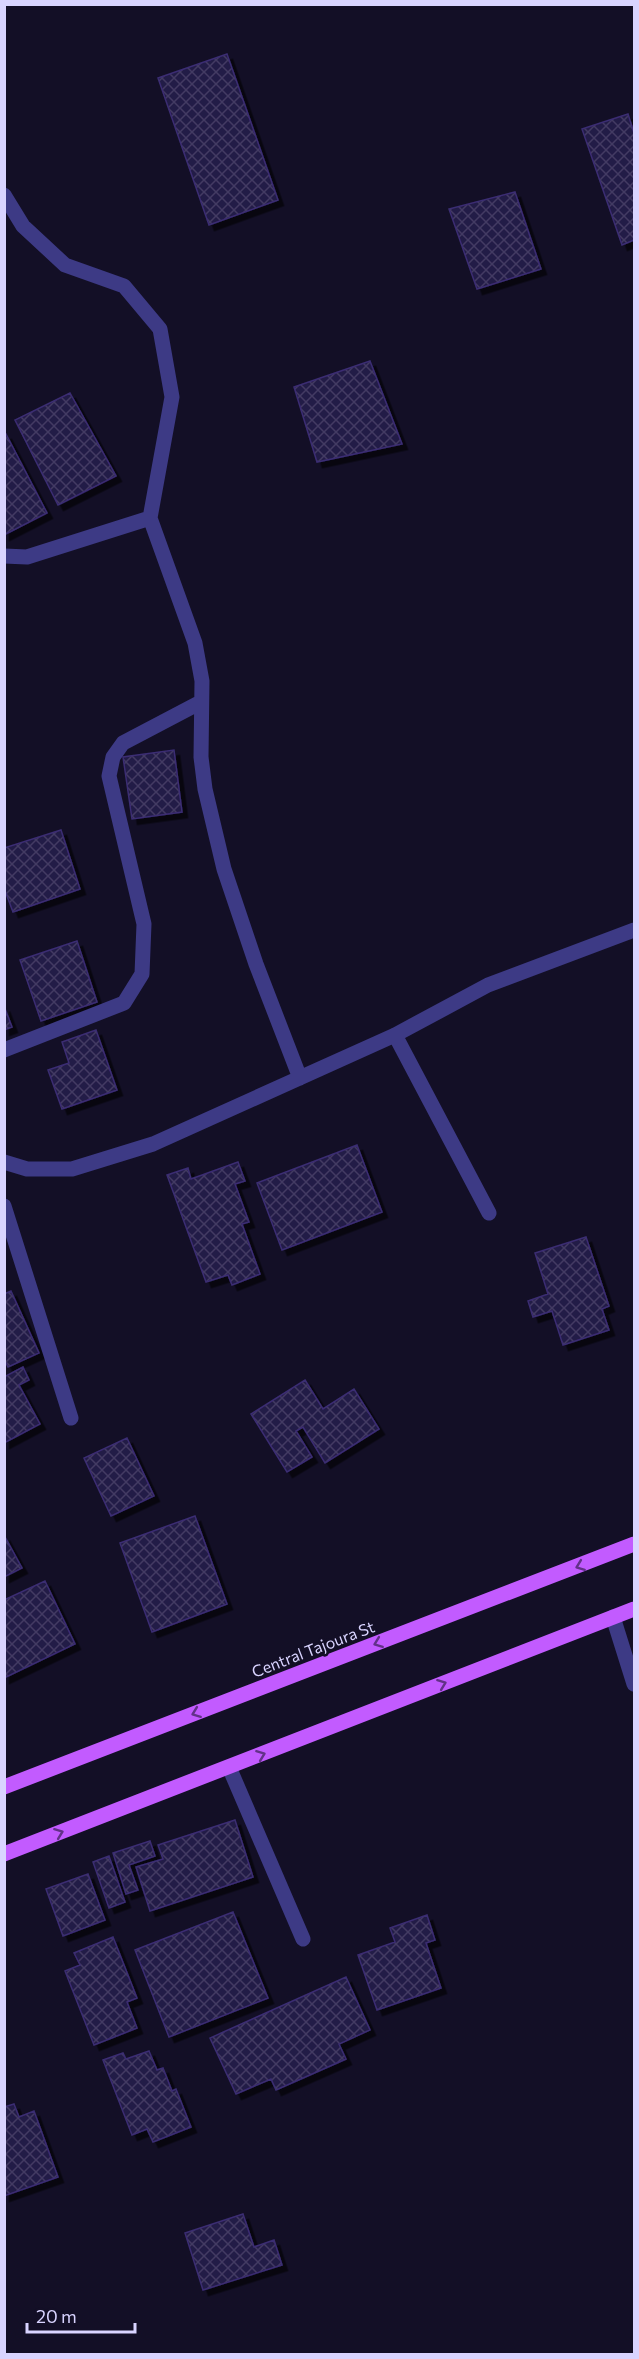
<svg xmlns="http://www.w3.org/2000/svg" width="639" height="2359" font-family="Commissioner,sans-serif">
  <defs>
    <pattern id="building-cross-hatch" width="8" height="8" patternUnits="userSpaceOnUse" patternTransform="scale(1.5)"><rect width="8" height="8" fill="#241b47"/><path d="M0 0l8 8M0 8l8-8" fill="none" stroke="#433b63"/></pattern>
    <filter id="shadow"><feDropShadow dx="5.5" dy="5.5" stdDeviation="0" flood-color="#0009"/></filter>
  </defs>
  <rect width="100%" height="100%" fill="#130f26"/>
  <path fill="url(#building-cross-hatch)" stroke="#3b2d73" stroke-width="1.5" filter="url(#shadow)" d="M227,54L278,200L209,225L158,78Z
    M628,114L634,133V240L622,245L582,129Z
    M515,192L541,269L477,289L449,209Z
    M370,361L402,444L317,462L294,387Z
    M70,393L116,476L58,505L15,420Z
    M6,434L47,513L4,535V435Z
    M174,750L182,812L132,819L123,757Z
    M61,830L80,889L13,912L4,888V848Z
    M77,941L97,1002L41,1021L20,960Z
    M4,1006L12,1027L4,1030Z
    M96,1030L117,1090L62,1109L48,1070L69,1063L62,1042Z
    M357,1145L382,1212L282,1250L257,1183Z
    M238,1162L245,1181L235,1184L249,1222L242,1224L260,1274L232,1285L228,1275L206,1282L167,1175L188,1168L191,1179Z
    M586,1237L609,1306L602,1309L609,1330L563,1345L552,1311L533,1317L528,1301L548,1294L535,1253Z
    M11,1291L39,1353L8,1367L4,1359V1294Z
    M23,1367L29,1380L19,1385L40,1424L4,1443V1377Z
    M305,1380L323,1409L354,1389L379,1429L325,1463L303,1427L296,1431L312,1457L287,1472L251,1414Z
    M127,1438L154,1496L111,1516L84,1458Z
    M195,1516L227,1604L152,1632L120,1543Z
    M4,1535L22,1568L4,1577Z
    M45,1581L75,1644L4,1678V1600Z
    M235,1820L253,1877L150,1911L136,1867L163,1859L158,1845Z
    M150,1841L155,1856L129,1865L138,1890L126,1894L113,1853Z
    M109,1856L125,1902L109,1908L93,1862Z
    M88,1874L105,1920L63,1936L46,1889Z
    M233,1912L268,1998L169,2037L135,1950Z
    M427,1915L435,1940L426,1943L441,1988L377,2010L358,1955L395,1942L390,1928Z
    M113,1937L137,1998L127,2002L137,2028L94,2045L65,1971L80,1965L74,1953Z
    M346,1977L370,2030L339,2044L346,2059L276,2090L271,2079L236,2094L210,2038Z
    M149,2051L157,2070L163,2068L172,2091L176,2089L191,2127L153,2142L147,2129L132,2135L103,2060L123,2053L126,2059Z
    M14,2104L19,2117L34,2111L58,2177L4,2196V2107Z
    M243,2214L254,2247L274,2240L282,2265L203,2290L185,2233Z"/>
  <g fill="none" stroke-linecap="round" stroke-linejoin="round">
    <path stroke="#3d3a85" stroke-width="15" d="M4,195L23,226L65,265L124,286L160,329L172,397L150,518L195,643L202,681L201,757L205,789L224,869L256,964L300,1078
      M4,556L27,557L150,518
      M395,1035L489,1213
      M4,1050L124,1003L142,974L144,924L109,776L113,757L123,743L201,702
      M4,1162L27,1169H72L153,1144L395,1035L488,985L634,930
      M4,1206L71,1418
      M613,1617L634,1684
      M229,1767L303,1939"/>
    <path stroke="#c25bff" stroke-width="15" d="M4,1787L634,1544
      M4,1854L634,1609"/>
  </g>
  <defs><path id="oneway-chevron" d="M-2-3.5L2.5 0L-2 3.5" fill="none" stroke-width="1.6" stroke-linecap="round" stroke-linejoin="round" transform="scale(1.5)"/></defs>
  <g stroke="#623188">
    <use href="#oneway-chevron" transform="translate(580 1566) rotate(159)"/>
    <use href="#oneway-chevron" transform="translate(378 1643) rotate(159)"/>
    <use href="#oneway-chevron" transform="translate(442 1684) rotate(-21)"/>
    <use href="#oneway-chevron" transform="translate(196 1713) rotate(159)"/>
    <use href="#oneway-chevron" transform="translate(261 1755) rotate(-21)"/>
    <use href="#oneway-chevron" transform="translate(59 1833) rotate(-21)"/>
  </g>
  <g text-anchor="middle" stroke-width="5" stroke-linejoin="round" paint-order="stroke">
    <g font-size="16" fill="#d9d4ff" stroke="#130f26">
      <text transform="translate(313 1649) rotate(-21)" y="6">Central Tajoura St</text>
    </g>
  </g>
  <rect width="639" height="2359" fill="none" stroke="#d9d4ff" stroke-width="12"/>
  <path d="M27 2323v9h108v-9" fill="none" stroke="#d9d4ff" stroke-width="3"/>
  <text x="36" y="2323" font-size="18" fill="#d9d4ff" stroke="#130f26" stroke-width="4.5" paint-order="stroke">20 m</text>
</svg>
